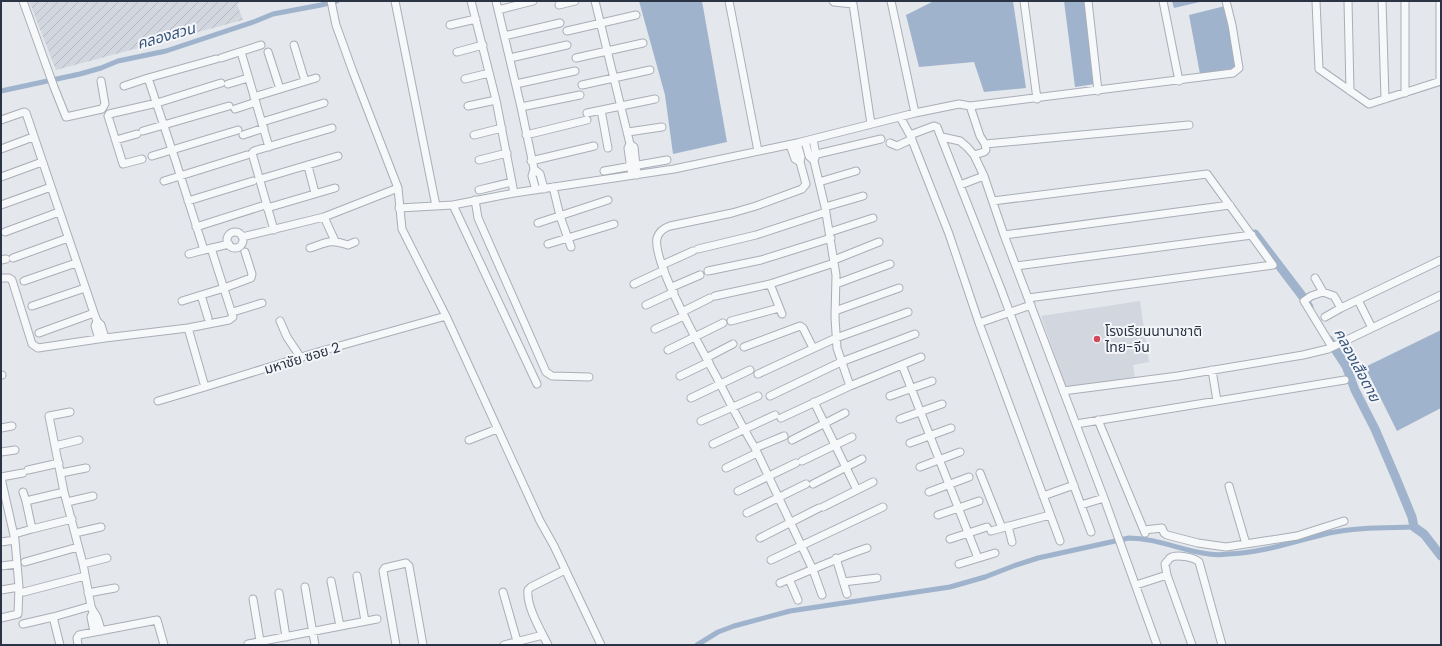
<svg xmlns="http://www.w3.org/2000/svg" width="1442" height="646" font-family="Poppins,'Noto Sans Thai',sans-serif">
  <defs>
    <pattern id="industrial-furrows" width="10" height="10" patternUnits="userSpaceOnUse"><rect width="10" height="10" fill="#d2d6de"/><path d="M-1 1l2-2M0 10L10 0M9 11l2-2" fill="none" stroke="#b4b8c0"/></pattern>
  </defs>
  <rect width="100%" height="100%" fill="#e4e7ec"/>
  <path fill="#d2d6de" d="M1140,301L1149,362L1133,365L1135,377L1066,388L1041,316Z"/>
  <path fill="url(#industrial-furrows)" d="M29,1H242L237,4L243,20L56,70Z"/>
  <path fill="#9fb4cc" d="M639,1H702L727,142L673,154L665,95Z
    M934,1H1013L1026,88L984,92L974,62L919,67L906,15Z
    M1064,1H1086L1095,84L1075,87Z
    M1172,1H1204L1174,8Z
    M1225,6L1236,68L1200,74L1189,15Z
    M1441,330V408L1397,431L1365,367Z"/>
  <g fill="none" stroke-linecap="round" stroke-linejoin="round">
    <path stroke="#9fb4cc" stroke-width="5" d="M1,91L80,74L101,68L118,61L166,51L256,21L273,14L321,5L337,1
      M697,645L718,632L734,626L790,611L950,587L985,577L1016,565L1038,558L1129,538C1157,538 1182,551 1209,554C1215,555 1222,555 1228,554C1262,553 1296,541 1329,533C1357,527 1386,528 1414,527"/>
    <path stroke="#9fb4cc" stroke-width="9" d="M1255,234L1303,297L1309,307
      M1329,340L1346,366L1355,390L1375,429L1396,478L1412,517L1414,527L1424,534L1441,556"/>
    <g stroke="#a9aeb7" stroke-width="9">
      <path id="minor" d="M23,1L54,87L66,117L102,109L105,104L101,81
        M331,1L336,25L353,72L398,188L402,229L446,316L540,521L554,546L601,645
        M395,1L436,206
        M471,1L496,100L514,193
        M496,1L521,107L534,169
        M595,1L630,144L634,147L637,175
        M729,1L758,151
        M833,1L834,2L853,4L871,124
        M891,1L915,113
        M1024,1L1037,99
        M1088,1L1098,91
        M1163,1L1179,81
        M1316,1L1319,69L1369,104L1441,81
        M1348,1L1350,91
        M1382,1L1385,99
        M1440,1V81
        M559,5L575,1
        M498,10L533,1
        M450,25L476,19
        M567,31L636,15
        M504,36L560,23
        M294,45L305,81
        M241,52L269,147
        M268,52L280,89
        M457,52L483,45
        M221,58L261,45
        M510,58L567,45
        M576,58L643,43
        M148,78L216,59
        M465,79L489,73
        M228,84L248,78
        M516,84L575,71
        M582,85L650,70
        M124,86L148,78L175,159L204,250L229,244
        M1405,93V1
        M254,97L316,78
        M468,106L496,100
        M970,106L1233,73L1239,68L1232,25L1226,1
        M521,107L580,95
        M235,109L256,102
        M601,110L608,148
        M587,113L655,99
        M900,117L910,135L949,234L979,323L1060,541
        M1,120L24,112L26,113L94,313L97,321L101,325L105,338
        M262,122L324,103
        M143,131L229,106
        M628,132L662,127
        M243,135L264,128
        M474,135L502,128
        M526,135L587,120
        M910,135L934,126L937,127L1001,289L1091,532
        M942,137L960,141L967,147L974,155L984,176L1004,235L1104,498L1157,645
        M116,140L137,134
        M805,141L809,156L814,161L816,155L813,139
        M890,143L897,146L912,139
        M630,144L628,148L631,170
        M985,144L1189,125
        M790,145L795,159L800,162L801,157L797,143
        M1,149L33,137
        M152,156L238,130
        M809,156L881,139
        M142,159L123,164L108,116L109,114L157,103L221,83
        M479,160L507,153
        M531,161L594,146
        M814,161L825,207L836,275L835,318L837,348L850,386
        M800,162L806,184L802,189L756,206L732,213L670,226C664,228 659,231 657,238C652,262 703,352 716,376C729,401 741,425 755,448L813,570L822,595
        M308,166L315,193
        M604,171L667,160
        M1,177L42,162
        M264,178L338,156
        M164,181L247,155
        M819,182L856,171
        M960,185L984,176
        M553,187L560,216L571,247
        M479,190L512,182
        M536,190L532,176L534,169L540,174L544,189
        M475,200L478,218L546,372L552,376L589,377
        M188,201L253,181
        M993,201L1207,174L1273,265L1028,298
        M1,205L51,187
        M453,205L537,384
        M825,207L863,196
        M267,208L335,188
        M399,208L453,205L514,193L674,169L797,143L915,113L959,104L970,106L980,136L985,144L986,150L984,152L974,155
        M324,217L335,241
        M538,223L608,200
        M196,227L262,206
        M274,230L252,153L254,151L332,128
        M5,232L59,212
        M830,232L873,218
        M227 240a8 8 0 1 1 16 0a8 8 0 1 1-16 0Z
        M1004,235L1230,205
        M242,237L324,217L398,188
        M548,244L614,224
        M310,248C328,242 330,239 348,245L355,242
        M698,249L756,235L826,212
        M189,254L204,250
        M13,258L68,238
        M1,260L6,259
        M834,260L879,242
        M662,265L693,251
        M1016,266L1252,235
        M708,271L761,260L831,238
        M1,278H9L12,280L32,344L38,348L105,338L188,328L229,320L233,317L211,248
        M1315,278L1323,292L1334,296L1341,308
        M24,281L76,263
        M634,284L664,270
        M770,284L782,314
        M836,284L890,264
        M672,287L700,275
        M1323,292L1311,296L1304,301L1332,347
        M201,295L208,318
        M715,296L770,284L834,263
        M1358,300L1372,328
        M182,301L224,288L251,278L252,274L245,252
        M646,305L674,292
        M32,306L85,288
        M835,311L899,288
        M233,312L262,303
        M682,312L710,298
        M1325,317L1341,308L1441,260
        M97,321L95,326L99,339
        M280,321L287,337L301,358
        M731,321L779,308
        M979,323L1031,305
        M188,328L205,387
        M655,329L684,316
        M39,333L94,313
        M744,347L800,326L803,328L813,348
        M668,350L723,323
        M706,358L733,344
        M902,365L978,558
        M1212,370L1217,401
        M758,374L836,338L908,312
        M1,375H2
        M680,376L709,362
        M1063,391L1178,376L1303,355L1328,349L1441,295
        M770,396L841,362L915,334
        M890,396L932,381
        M691,398L750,370
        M158,401L205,387L318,352L446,316
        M814,402L857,490
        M781,418L850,386L921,357
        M900,419L942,404
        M1098,420L1145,533
        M701,421L758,396
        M1076,424L1345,380
        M1,428L12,426
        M469,440L497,429
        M792,440L845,413
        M910,443L951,428
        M713,444L775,415
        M55,446L79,440
        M755,448L784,436
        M1,452L15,450
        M802,461L852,437
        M920,467L960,452
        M726,468L757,453
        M28,470L59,463
        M61,473L86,468
        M980,473L1002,528L1050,515
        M1,477L23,473
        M1,478L15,540L19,587L18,614L1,618
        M813,484L862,459
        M1229,486L1246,544
        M738,491L796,463
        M23,492L26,501
        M64,492L26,501L32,529L72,519
        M929,492L969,477
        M1043,496L1074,485
        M67,502L93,496
        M1081,505L1104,498
        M823,507L873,482
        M747,513L806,484
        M938,515L979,501
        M1008,526L1012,542
        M1144,530L1162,528L1164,533L1167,535L1198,543L1226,547L1297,536L1344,521
        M991,531L1002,528
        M18,533L32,529
        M75,533L101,527
        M760,538L819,508
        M950,539L987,527
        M1,542L15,540
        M836,558L847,594
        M771,560L883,507
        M25,562L78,547
        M83,564L107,558
        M959,564L995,553
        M1,566L17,564
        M357,576L365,621
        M789,579L798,600
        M331,581L340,626
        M843,582L877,578
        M780,583C809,571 837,558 867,548
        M1136,585L1167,575
        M305,587L315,645
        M1,590L19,587
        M24,592L85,576
        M503,592L517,641
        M88,593L115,588
        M279,593L286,637
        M253,599L260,641
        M91,606C92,611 95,613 97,617C99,622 100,626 101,631
        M93,612L91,617L94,632
        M23,624L53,617
        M248,644L377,619
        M60,645L53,617L91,606L83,564L64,492L49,416L70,412
        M78,645L77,638L79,635L157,620L164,645
        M396,645L383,571L385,568L406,563L409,566L423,645
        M504,645L543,635
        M548,645C541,631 526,606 528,590L531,587L565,570
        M1192,645L1167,575L1165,564C1166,563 1169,559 1170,558C1176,554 1194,557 1199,562L1222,645"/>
    </g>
    <use href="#minor" stroke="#f7f8fa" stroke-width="7"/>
  </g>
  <circle fill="#d1495b" stroke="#f4f6f9" stroke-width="1.5" cx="1097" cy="339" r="4"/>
  <g text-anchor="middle" stroke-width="4" stroke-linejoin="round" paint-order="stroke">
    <g font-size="14" fill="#2b3445" stroke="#f4f6f9" text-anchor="start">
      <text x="1105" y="336">โรงเรียนนานาชาติ<tspan x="1105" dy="16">ไทย-จีน</tspan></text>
    </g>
    <g font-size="14" fill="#2b3445" stroke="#f4f6f9">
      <text transform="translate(302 358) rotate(-17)" y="5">มหาชัย ซอย 2</text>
    </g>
    <g font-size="15" font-style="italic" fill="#34527a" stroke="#f4f6f9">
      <text transform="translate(166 36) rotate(-16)" y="5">คลองสวน</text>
      <text transform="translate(1357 365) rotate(62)" y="5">คลองเสือตาย</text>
    </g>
  </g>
  <rect width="1442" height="646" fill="none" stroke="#2b3445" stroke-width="4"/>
</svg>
